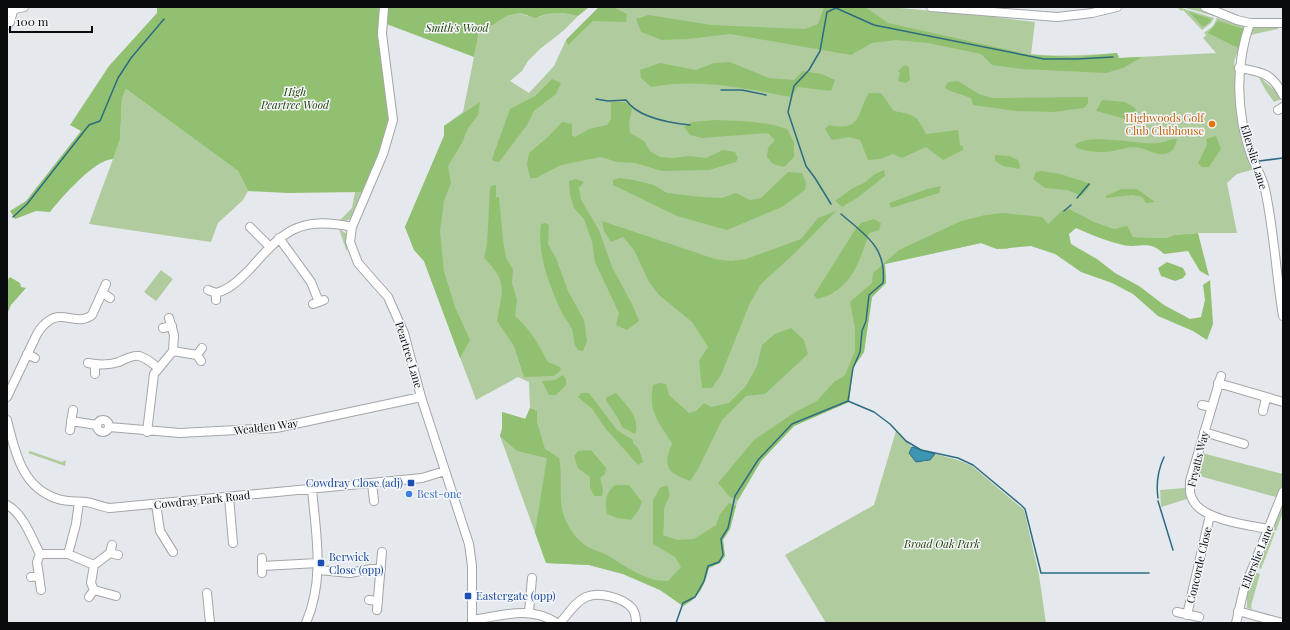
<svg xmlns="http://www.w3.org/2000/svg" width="1290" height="630" font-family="'Playfair Display',serif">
  <rect width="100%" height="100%" fill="#e5e8ec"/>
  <path fill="#b0cc9e" d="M599,7H888L979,15L1035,22L1031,54C1061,57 1087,55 1117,53L1119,58L1216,53L1203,38L1206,35L1204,33L1213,26L1217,18L1246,27L1234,62L1255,169L1237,174L1227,183L1237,233H1198L1174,235L1166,238L1126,237L1068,211L1049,230L1007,249H997L981,243L885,264L886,283L872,297L864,352L853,368L849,402L794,426L761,461L737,502L730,529L723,540L725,556L720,563L709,568C704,586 700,597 683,606L660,590L623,574L589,565L546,563L500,436L502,429V412L526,419L530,408L529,382L518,377L476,400L424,261L414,250L405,227L444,136V126L463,112L480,27L493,25L507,16L520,13L527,16L539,17L547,14L563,13L578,16L563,31L540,49L528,61L522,71L510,81L529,93L554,66L566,40Z
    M1177,7H1178L1214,18L1211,23L1202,30L1183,10L1181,11Z
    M1182,7H1199L1215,15L1214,16Z
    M1256,27H1278V29L1250,35V31Z
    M1257,74L1265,76L1263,80L1273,89L1276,87L1282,99L1274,102L1266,91Z
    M126,89L238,171L248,191L243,200L218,223L211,242L89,224L120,140L122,99Z
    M355,192H362L352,216L349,220L341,221L340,220L352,208Z
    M339,229L347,234V252Z
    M161,270L173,279L156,301L144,292Z
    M896,431L912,447L909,453L924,462L930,460L935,454L958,460L972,466L1024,510L1039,575L1046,623H826L785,555L874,505Z
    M30,451L62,462L66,460L65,466L28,453Z
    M1202,453L1283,474V485L1276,497L1196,475Z
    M1185,488L1187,499L1161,507L1160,490Z
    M1283,499V512L1276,531L1271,529Z
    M1271,531L1275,533L1261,569L1256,567Z
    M1254,572L1260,574L1251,606L1252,609L1247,608V592Z"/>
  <path fill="#92c071" d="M157,7H380L389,117L377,161L362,192L287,193L248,191L238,171L126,89L122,99L120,140L113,159C95,159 61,198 50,212L36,211L15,219L10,211L26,201L81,131L70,125L109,66L157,13Z
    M387,7H589L578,16L563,13L547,14L535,18L520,13L507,16L493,25L480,27L474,57L389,25L387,24Z
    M599,7H613L627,14L626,22L593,21L568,45L566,40Z
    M824,7H865L888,23L1031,55L1075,57L1117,53L1119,58L1142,57L1123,68L1106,73L1022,69L992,65L981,54L928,43L896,40L872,43L851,55L730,34L687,39L662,40L641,32L636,19L648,15L712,25L805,29L818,24Z
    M1189,12L1211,19L1210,22L1203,27Z
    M1218,21L1244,29L1238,48L1208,33Z
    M730,62L769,78L794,80L803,71L822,74L835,80L831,91L798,87L790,97C744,88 698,78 651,87L641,78L640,70L660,63L696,70L714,63Z
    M905,65L909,67L910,80L906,83L898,81L900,73L898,71Z
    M552,79L561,83L556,94L534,111L527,125L499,162L494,161L492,159L510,109L535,96Z
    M958,81L979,94L992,98L1088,97V103L1084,108L1053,112L1016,111L973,105L971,98L948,90L945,87L948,82Z
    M869,93H881L894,111C915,115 917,115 926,134L958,130L960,145L963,147V150L943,160L926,147L902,158L893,154L880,159L868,160L860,140L849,137L832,140L825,129L829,125C862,132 856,114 869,93Z
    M1102,100L1125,102L1135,108L1137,113L1132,119H1126L1096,111Z
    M480,102L478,115L468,128L462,143L448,166L451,183L444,201L440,231L444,271L455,307L470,340L460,358L424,261L414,250L405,227L444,136V126Z
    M611,102H625L632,108L629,123L630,133L644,141L650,151L660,157L672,158L689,156L706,158L723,150L735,152L738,158L736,162L709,170L662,171L635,163L617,162L601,157L561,165L536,178H530L527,164L529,153L549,136L562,122L572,124V135L575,137L589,129L607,125L611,119Z
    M716,120C741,121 763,121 787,129L794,142V157L784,167L773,164L767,157L768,148L775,140L768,133L702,138L690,135L684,127L692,122Z
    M1216,136L1221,149L1209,167H1202L1198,163L1207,145L1206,139Z
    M1172,139H1177C1176,144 1175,149 1170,152C1159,158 1150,150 1140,148C1131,146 1122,149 1113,151C1102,153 1087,152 1077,148L1075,145C1090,132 1138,145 1157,143C1161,143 1167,141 1172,139Z
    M995,155L1009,156L1018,160L1020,166L1019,169L1003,166L995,161Z
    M884,170L885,176L857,198L842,207L835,201L853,188L864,183L875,174Z
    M1041,171L1060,174L1091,184L1082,196L1067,190L1045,188L1033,179L1036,172Z
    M788,172L802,173L806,183L805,190L782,207L727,230L677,216L613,185V180L620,178L634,180L654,185L667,193L701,197L722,198L736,193L750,200L761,198Z
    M576,179L584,182L579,188L581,200L599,230L612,267L632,304L639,321L627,330L616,325L619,313L595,262L592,242L584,219L574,208L570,195L569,181Z
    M496,185V197H499L503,240L506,258L513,269L512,283L517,300L515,316C530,329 539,345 548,362L560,367L561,370L554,376L524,377L514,346L497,321C502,290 509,283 484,258L487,244L490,189L491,186Z
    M941,186L939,193L891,208L889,203L927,189Z
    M1121,189H1137L1155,202L1146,203L1142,197L1132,195L1106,198V196Z
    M1069,209L1094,222L1114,229L1127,226L1133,237L1166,238L1174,235L1198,233L1209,276L1200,271L1188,251L1164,254C1148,239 1141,249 1123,245C1107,241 1091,235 1076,228L1069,234L1071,244L1097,259L1115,273L1139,286L1164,305L1190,319L1201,317L1205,300L1203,285L1210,280L1213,324L1207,340L1193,331L1158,316L1133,294L1112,283L1081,272L1055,254L1031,246L997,249L981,243L885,264L886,283L872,297L864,352L853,368L849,402L794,426L761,461L738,500L730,497L718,483L754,440L797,411L817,401L834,382L845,375L855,351V328L850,302L872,283L873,273L899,250L961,221L985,215L1003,213L1042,217L1048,224L1063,210Z
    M836,211L797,251L761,284L750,303L721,375L712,388H702L699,361L708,347L692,322L659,295L649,282L634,250L623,237L611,242L604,231L602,221L715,259L731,261L746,259L801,239L818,218Z
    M874,219L881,223L879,230L869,233C859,263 851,291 817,299L814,295L855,230L861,223Z
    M545,223L549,225L548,244L556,258L568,291L584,320L587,341L583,351L578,350C572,343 575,338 572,330C570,323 564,318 561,311C549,284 537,254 541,224Z
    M1167,262L1183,268L1186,274L1183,278L1175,281L1161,276L1158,268Z
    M10,277L20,283L21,287L26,288L11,305L7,314V281Z
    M791,328L804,340L808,354L765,394L746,396L722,420L698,469L690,481C666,472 663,467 672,443C658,422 648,411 653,385L660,383L666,384L669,395L689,413L696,411L704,403L711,407L729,403L746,386L757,366L762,345L775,334Z
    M563,375L566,379V385L556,395H549L542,381L555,380Z
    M581,393H589L617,430L633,440V443L639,449L643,462L638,465L606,429L592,409L578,397Z
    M616,393C626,404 641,419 635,434L622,427L619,420L606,400L607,397Z
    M530,408L537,411V422L545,449L559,458C563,476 558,501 564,516C568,527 575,538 585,545C591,550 600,551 607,555C627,567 644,581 668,581L681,567L675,557L653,544V500L660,488L667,485C674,500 664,500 664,512C664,520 664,527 663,535L677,540L694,539L716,525L720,514L729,503L736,506L730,529L723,540L725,556L720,563L709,568C704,586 700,597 683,606L660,590L623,574L589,565L546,563L535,532L547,458L517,451L500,436L502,429V412L525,419Z
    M591,450L606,468L605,474L600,478L603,489L602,496H594L590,487V477L578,468L574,456L578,451Z
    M615,485H629L642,502L638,511L631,520L617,518L607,514C605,501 605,494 615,485Z"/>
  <path fill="#3c96b1" stroke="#2d6c80" d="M912,447L935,454L930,460L916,462L909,453Z"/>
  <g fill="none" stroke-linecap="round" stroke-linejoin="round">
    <path stroke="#2d6c80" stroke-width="1.5" d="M721,90H742L766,95
      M596,99L608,101L626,100C638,118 670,123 690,125
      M1259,161L1283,158
      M1077,198L1089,184
      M831,204L815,178L806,166L788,112L794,86L809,70L820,51L827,12L836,8L874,25L1044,59H1077L1113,57
      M1064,211L1071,205
      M13,217L27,204L89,125L100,121L118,78L131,58L164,19
      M848,401L874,412L890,424L906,441L921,450L958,458L973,465L1021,505L1025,509L1041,573H1149
      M1158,498C1156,484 1158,470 1164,457
      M1158,501L1173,550
      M676,623L683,603L695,597L704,581L708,566L719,562L723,555L721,539L728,528L735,496L758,460L792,424L848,401L853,368L860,352L862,331L866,321L869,295L883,283C887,247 865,235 841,214"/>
    <g stroke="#a3a5a9" stroke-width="10">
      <path id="minor" d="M384,7L382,34L393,120L383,154L352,227L350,242L358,263L388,297L404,333L421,397L469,544L472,566V623
        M931,7L1057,17L1092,13L1117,7
        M1205,7L1237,20L1250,23H1283
        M7,11L24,7
        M1250,23C1235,65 1236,112 1251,155C1255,166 1262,176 1265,189C1274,230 1276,274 1283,316
        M7,25L10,22L13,11
        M1239,68C1262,72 1272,73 1283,95
        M1278,110L1283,107
        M250,227L269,246
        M279,238L311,282L319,302
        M208,290L216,293V300
        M103,293L110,298
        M216,293C231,289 241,278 251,268C284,230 300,216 352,227
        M313,304L324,300
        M163,328L172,326
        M173,351L197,355
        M27,354L35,358
        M201,361L197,355L202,348
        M88,363C98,365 109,365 119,362C125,359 132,355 139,356C147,358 152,363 158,368
        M95,374V365
        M1221,376L1190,481C1190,489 1189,495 1194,502C1205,520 1248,525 1268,529
        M1218,383L1283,402
        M7,397L37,334C40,329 45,323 50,320C63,311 79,326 92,315L106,284
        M1202,405L1211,407
        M1263,411L1266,398
        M97 426a6 6 0 1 1 12 0a6 6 0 1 1-12 0Z
        M7,420C15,452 22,488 58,499C67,502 77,501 86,502C94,503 101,507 110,508L402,480L422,478L445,471
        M71,421L97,425
        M109,427L180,433L276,428L421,397
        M70,430L73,410
        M147,432L154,374L173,351L174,335L169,318
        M1204,432L1244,444
        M372,483L374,501
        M229,497L233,543
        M156,504L160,531L173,552
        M7,505C23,513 32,539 40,554L37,562L41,590
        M110,553L112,545
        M40,554H68L94,565
        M68,554L76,524L79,502
        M262,558V573
        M262,566L318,563
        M319,570L350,573L371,569H381
        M31,577L39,576
        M207,593L210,623
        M116,596L94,590L91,583L94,565L110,553L118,555
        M89,597L94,590
        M369,600L378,601
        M377,610L382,552
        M1238,611L1282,623
        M529,612L532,578
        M1177,612L1199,617
        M1187,615L1210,515
        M472,620C502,616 529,605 557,623
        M306,623C325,579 316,535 312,489
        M560,623C568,614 575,602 586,597C599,591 623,598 632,608C635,612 636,618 636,623
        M1236,623L1244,589L1283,492"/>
    </g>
    <use href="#minor" stroke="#fff" stroke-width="8"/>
  </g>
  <circle fill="#e8710a" stroke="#f3f6f9" stroke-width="1.5" cx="1212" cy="124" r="4"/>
  <g fill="#1a4fb4" stroke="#f3f6f9" stroke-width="1.5">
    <rect x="407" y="479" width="8" height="8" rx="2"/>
    <rect x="317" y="559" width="8" height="8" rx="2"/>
    <rect x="464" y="592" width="8" height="8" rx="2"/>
  </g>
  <circle fill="#3f7fe0" stroke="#f3f6f9" stroke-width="1.5" cx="409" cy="494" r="4"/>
  <g text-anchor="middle" stroke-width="3" stroke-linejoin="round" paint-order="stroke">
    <g font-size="11" font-style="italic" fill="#244108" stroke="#f3f6f9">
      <text x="457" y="32">Smith's Wood</text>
      <text x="295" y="96">High<tspan x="295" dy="13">Peartree Wood</tspan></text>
      <text x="942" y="548">Broad Oak Park</text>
    </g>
    <g font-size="11" fill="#c56008" stroke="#f3f6f9" text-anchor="end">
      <text x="1204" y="122">Highwoods Golf<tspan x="1204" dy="13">Club Clubhouse</tspan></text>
    </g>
    <g font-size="11" fill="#0a0b0d" stroke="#f3f6f9">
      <text transform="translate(1254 157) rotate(73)" y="4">Ellerslie Lane</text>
      <text transform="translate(409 355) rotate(73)" y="4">Peartree Lane</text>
      <text transform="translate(266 427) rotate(-7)" y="4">Wealden Way</text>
      <text transform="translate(1198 459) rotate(-76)" y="4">Fryatts Way</text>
      <text transform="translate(202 500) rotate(-6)" y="4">Cowdray Park Road</text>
      <text transform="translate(1257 557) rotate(-68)" y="4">Ellerslie Lane</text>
      <text transform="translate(1199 565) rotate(-77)" y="4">Concorde Close</text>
    </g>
    <g font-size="11" fill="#164399" stroke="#f3f6f9" text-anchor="start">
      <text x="403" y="487" text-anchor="end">Cowdray Close (adj)</text>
      <text x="329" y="561">Berwick<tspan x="329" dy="13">Close (opp)</tspan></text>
      <text x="476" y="600">Eastergate (opp)</text>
    </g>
    <g font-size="11" fill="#366cbe" stroke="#f3f6f9" text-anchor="start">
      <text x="417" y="498">Best-one</text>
    </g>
  </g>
  <rect width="1290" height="630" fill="none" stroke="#0a0b0d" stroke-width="16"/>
  <path d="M10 26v6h82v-6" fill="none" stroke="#0a0b0d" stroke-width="2"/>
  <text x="16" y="26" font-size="12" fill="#0a0b0d" stroke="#f3f6f9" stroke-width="3" paint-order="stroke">100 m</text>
</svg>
